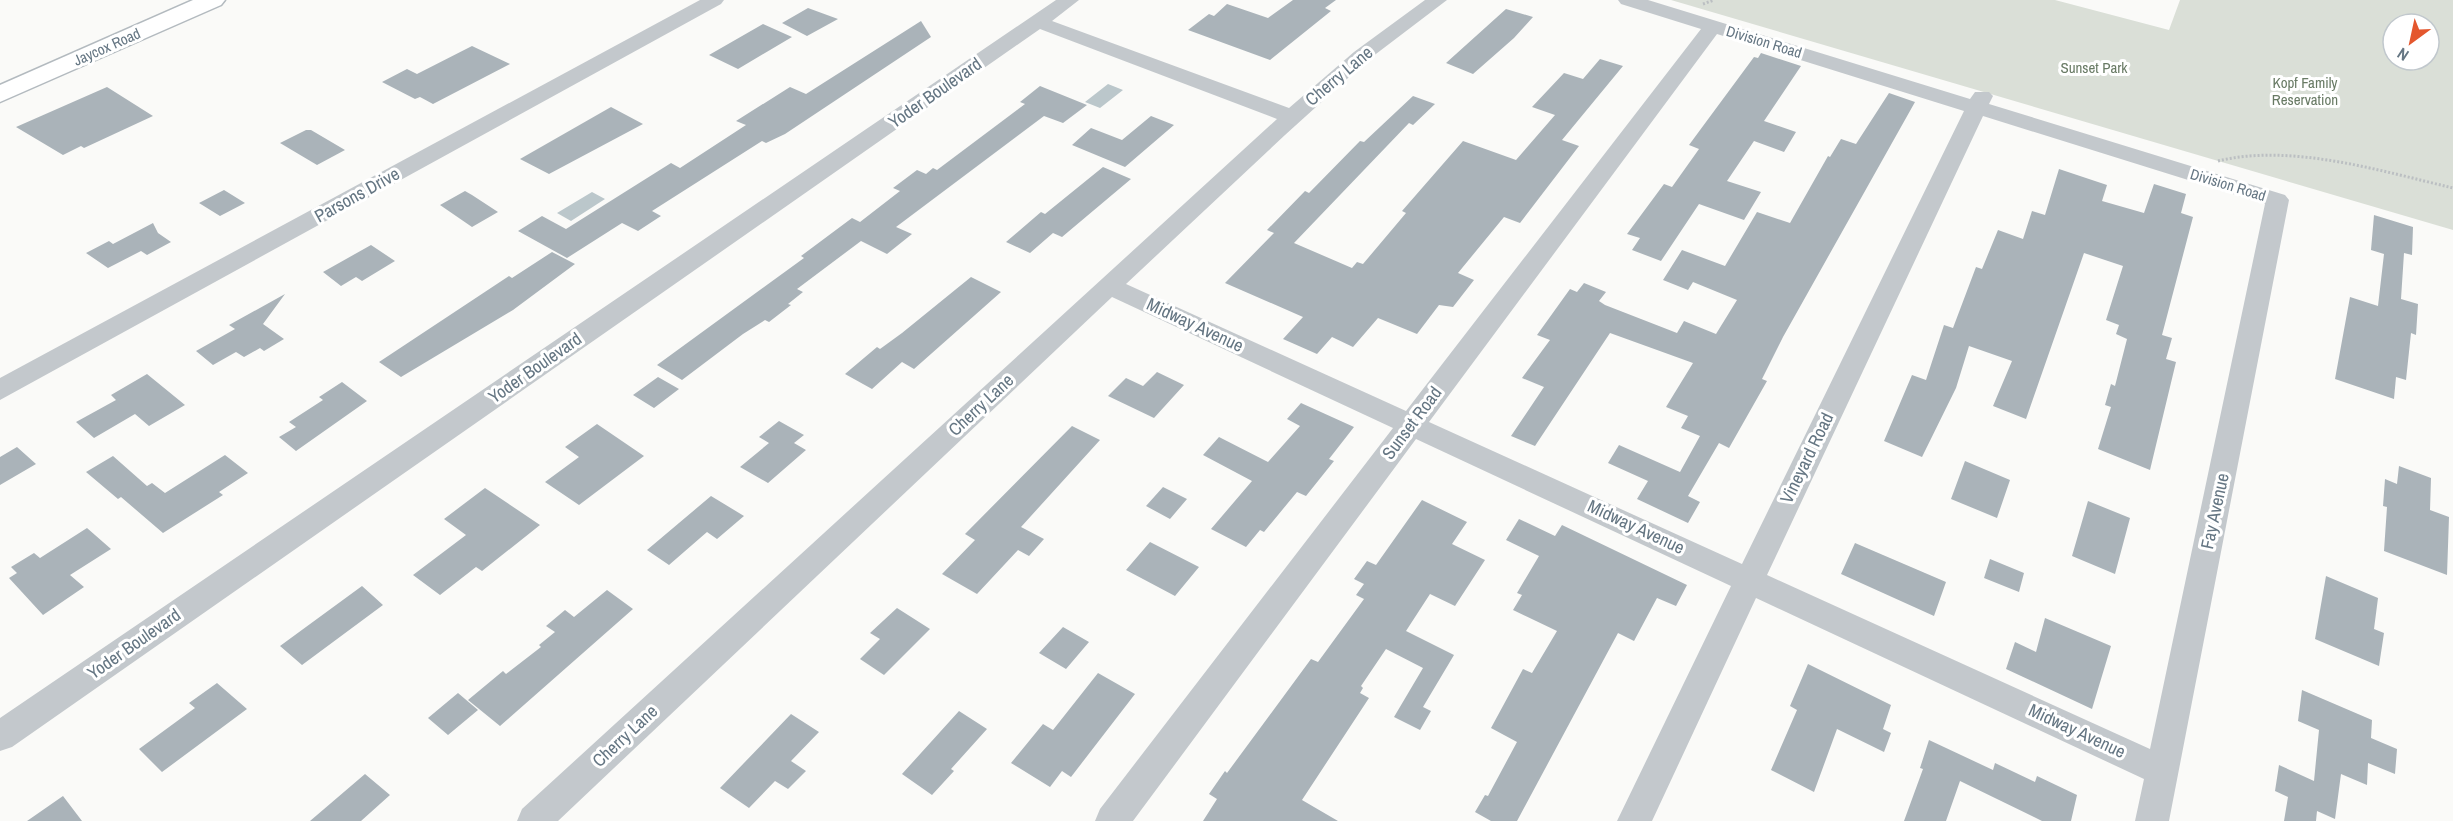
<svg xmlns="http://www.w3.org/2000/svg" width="2453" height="821" font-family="'Archivo Narrow',sans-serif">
  <rect width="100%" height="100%" fill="#fafaf8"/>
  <path fill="#dadfd7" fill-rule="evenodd" d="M1671,0H2055L2169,30L2180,0H2453V230ZM2393,24H2429V60H2393Z"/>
  <path fill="#bbc7cb" d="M1108,84L1123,90L1100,108L1085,102Z
    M592,192L605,199L571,221L557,213Z"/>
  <path fill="#aab3b9" d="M1293,0H1336L1325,8L1331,11L1270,60L1188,30L1209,14L1214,16L1227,4L1268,18Z
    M808,8L838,19L807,36L782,23Z
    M1506,9L1533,17L1514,38L1473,74L1446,63Z
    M921,21L931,37L785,134L766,143L762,141L652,211L661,216L638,231L622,223L567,258L518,231L542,216L566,229L671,163L680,168L746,125L736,121L790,87L806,94Z
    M763,24L792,37L738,69L709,55Z
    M472,46L510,64L433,104L420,97L415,99L382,82L407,69L417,74Z
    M1761,53L1801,66L1764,121L1796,132L1784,152L1754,141L1727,181L1761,192L1744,220L1699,204L1661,261L1632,250L1640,238L1627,234L1664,184L1672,187L1699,149L1689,145L1754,57L1758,58Z
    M1600,59L1623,66L1562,140L1579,146L1520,223L1504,217L1458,273L1474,280L1453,307L1439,305L1417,334L1378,318L1353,347L1332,337L1317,354L1283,339L1303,317L1225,283L1274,233L1267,230L1305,191L1309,193L1360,141L1364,142L1413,96L1435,104L1413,125L1409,123L1294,243L1352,268L1357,262L1363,264L1406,213L1402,211L1463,141L1516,160L1555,115L1532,107L1564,73L1583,79Z
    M1040,86L1087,105L1063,123L1044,116L896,227L912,234L887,254L861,241L797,289L803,292L788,304L791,305L769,322L765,320L743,334L682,380L657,365L804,258L801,256L852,218L860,222L900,191L893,188L917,170L926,174L933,168L937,170L1025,104L1020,102Z
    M107,87L153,116L84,148L81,146L63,155L16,127Z
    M1889,93L1915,102L1783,337L1762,379L1767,381L1729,448L1719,443L1688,496L1700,502L1688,523L1637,499L1648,481L1608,463L1619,445L1680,472L1700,436L1681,428L1688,416L1666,407L1693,363L1610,333L1535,446L1511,436L1544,387L1522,378L1550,340L1537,335L1570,289L1577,292L1584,283L1606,292L1599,301L1605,305L1677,333L1684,321L1716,334L1737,300L1693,282L1688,290L1663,280L1682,250L1725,266L1757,212L1790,223L1828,156L1830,157L1841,139L1856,144Z
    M611,107L643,124L549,174L520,159Z
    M1151,116L1174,125L1125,167L1072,145L1091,128L1122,140Z
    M306,130H311L345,150L317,165L280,143Z
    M1103,167L1131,179L1062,237L1053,233L1030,253L1006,242L1041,212L1045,214Z
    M2059,169L2107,185L2102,201L2144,213L2154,184L2186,194L2181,213L2193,217L2162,335L2172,338L2166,359L2176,362L2150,470L2098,449L2111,407L2105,405L2111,384L2115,386L2127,339L2116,334L2119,325L2106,320L2123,266L2084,253L2026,419L1993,406L2012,361L1969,346L1956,388L1922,457L1884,441L1912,375L1926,380L1944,325L1953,328L1976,267L1982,269L1998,230L2023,239L2032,211L2045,215Z
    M224,190L245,203L220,216L199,203Z
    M465,191L472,195L498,212L472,227L440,205Z
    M2374,215L2413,227L2412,255L2404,253L2401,299L2418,304L2416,335L2411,333L2406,380L2396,377L2394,399L2335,379L2350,297L2378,306L2384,254L2371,250Z
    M153,223L158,233L171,242L147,255L141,251L108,268L86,253L109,241L113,244Z
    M371,245L395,261L362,281L356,277L341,286L323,272Z
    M552,252L575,264L513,310L401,377L379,362L509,276L512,278Z
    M971,277L1001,292L914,369L902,362L872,389L845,374L877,347L880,349L902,333Z
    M285,294L263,324L284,339L264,351L260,348L244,357L236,352L213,365L196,351L235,329L229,325Z
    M1157,372L1184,385L1154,418L1108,396L1126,378L1143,386Z
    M147,374L185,405L149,426L135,414L94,438L76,422L116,400L111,395Z
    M658,377L679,389L654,408L633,395Z
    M342,382L367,401L296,451L279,437L296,427L289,422L323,400L319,397Z
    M1301,403L1354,427L1329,459L1334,461L1306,496L1297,492L1264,532L1260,530L1246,547L1211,529L1252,481L1203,455L1219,437L1268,462L1300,426L1287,419Z
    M779,421L804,435L794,443L806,450L768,483L740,467L769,443L759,437Z
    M597,424L644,456L579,505L545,482L579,457L565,447Z
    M1072,426L1100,440L1021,527L1044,539L1029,556L1018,550L977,594L942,574L975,540L965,534Z
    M17,447L36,464L0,485V457Z
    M225,455L248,473L219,492L223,495L163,533L121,497L118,499L86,472L113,456L147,486L152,483L165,493Z
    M1965,461L2010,480L1997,518L1951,499Z
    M2399,466L2431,478L2430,510L2449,517L2447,575L2384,551L2387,507L2383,506L2385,479L2397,484Z
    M1163,487L1187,499L1170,519L1146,506Z
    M485,488L540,525L482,571L476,567L440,595L413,575L466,535L444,519Z
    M711,496L744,516L717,539L707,532L669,565L647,550Z
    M1422,500L1467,522L1452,544L1485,560L1455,606L1430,594L1406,631L1454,655L1423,707L1431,711L1420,730L1394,717L1423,668L1386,649L1361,686L1363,688L1360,693L1369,698L1302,800L1338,821H1203L1217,799L1209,794L1225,771L1227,773L1311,659L1318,662L1364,599L1356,595L1364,584L1354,579L1367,561L1376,565Z
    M2088,501L2130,518L2115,574L2072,556Z
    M1519,519L1555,536L1562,525L1687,585L1676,606L1657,598L1634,641L1618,633L1517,821H1491L1475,812L1485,795L1488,796L1517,742L1491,728L1523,669L1532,673L1557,631L1513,610L1522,595L1517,593L1539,556L1506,540Z
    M87,528L111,549L70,575L84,587L43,615L9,578L17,573L11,567L34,553L40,558Z
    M1150,542L1199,567L1175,596L1126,570Z
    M1855,543L1946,582L1934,616L1841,574Z
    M1990,559L2024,573L2019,592L1984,578Z
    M2326,576L2378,598L2374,629L2384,633L2379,666L2315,639Z
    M362,586L383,605L302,665L280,646Z
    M607,590L633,609L500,726L468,700L503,671L506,674L541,647L539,645L555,632L546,626L565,610L574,617Z
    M897,608L930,629L884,675L860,659L880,639L870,633Z
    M2045,618L2111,646L2092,709L2006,669L2015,642L2036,652Z
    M1063,627L1089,642L1066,669L1039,653Z
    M1808,664L1891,705L1883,729L1891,733L1884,752L1837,729L1814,792L1771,770L1797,710L1790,706Z
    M1098,673L1135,694L1071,777L1062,771L1050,787L1011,763L1043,724L1053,730Z
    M217,683L247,709L162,772L139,749L195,708L189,703Z
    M2302,690L2372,720L2371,738L2397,749L2395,774L2368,763L2367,785L2341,774L2335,819L2317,811L2316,821H2284L2288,797L2275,791L2279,765L2314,781L2319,730L2298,721Z
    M458,693L478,710L448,735L428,718Z
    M959,711L987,729L951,769L954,771L932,795L902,774Z
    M791,714L819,732L791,761L806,771L788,789L775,781L749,808L720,788Z
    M1929,740L1993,770L1995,763L2035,782L2037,776L2077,795L2071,821H2042L1960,781L1946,821H1904L1923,769L1920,768Z
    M365,774L390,795L361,821H310Z
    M63,796L82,821H27Z"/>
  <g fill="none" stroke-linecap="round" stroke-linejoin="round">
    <g stroke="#b3babf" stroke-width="3">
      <path id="secondary" d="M193,0H225L221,5L0,102V85Z"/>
    </g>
    <path stroke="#bbbfc2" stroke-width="3" stroke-dasharray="2 2" stroke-linecap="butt" d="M1703,4L1714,0
      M2218,161C2291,143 2381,171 2453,188"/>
    <path fill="#c3c8cc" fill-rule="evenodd" d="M700,0H724L721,4L0,400V378Z
      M1056,0H1079L1052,21L1289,108L1354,52L1425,0H1447L1368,60L1285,135L1126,284L1406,411L1701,29L1621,4L1618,0H1648L1970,99L1975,92H1989L1993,96L1989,104L2285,195L2289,200L2169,821H2135L2144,779L1756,598L1652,821H1617L1731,586L1416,439L1133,821H1095L1100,809L1393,428L1112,297L558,821H517L522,809L1277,119L1040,29L12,747L0,751V718ZM1717,34L1964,111L1742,564L1429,422ZM1983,116L2265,204L2150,749L1767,575Z"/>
    <use href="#secondary" fill="#fff" fill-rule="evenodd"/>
  </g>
  <g text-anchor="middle" stroke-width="6" stroke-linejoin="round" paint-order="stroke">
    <g font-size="15" fill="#657683" stroke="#fff">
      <text transform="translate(1764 42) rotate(17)" y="5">Division Road</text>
      <text transform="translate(107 47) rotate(-24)" y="5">Jaycox Road</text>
      <text transform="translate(2228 185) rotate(17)" y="5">Division Road</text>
    </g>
    <g font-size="15" fill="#687a64" stroke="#fff">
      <text x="2094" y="73">Sunset Park</text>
      <text x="2305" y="88">Kopf Family<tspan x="2305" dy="17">Reservation</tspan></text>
    </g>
    <g font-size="18" fill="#657683" stroke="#fff">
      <text transform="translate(1339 76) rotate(-40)" y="6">Cherry Lane</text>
      <text transform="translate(935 93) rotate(-35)" y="6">Yoder Boulevard</text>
      <text transform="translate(357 195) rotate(-29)" y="6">Parsons Drive</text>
      <text transform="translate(1195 325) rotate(25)" y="6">Midway Avenue</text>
      <text transform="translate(535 368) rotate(-35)" y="6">Yoder Boulevard</text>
      <text transform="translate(981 405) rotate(-43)" y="6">Cherry Lane</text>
      <text transform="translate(1412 423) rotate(-53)" y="6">Sunset Road</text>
      <text transform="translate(1807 458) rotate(-64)" y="6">Vineyard Road</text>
      <text transform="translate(2215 511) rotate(-78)" y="6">Fay Avenue</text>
      <text transform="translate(1636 527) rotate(25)" y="6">Midway Avenue</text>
      <text transform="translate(134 644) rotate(-35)" y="6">Yoder Boulevard</text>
      <text transform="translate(2077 731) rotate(25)" y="6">Midway Avenue</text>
      <text transform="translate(625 736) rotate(-43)" y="6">Cherry Lane</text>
    </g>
  </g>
  <g transform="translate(2411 42) rotate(213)"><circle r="28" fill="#ffffff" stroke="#c1c8cd" stroke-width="1.5"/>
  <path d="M0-4.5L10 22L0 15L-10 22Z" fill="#e4572e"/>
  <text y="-9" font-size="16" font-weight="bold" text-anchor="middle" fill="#657683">N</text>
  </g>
</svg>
